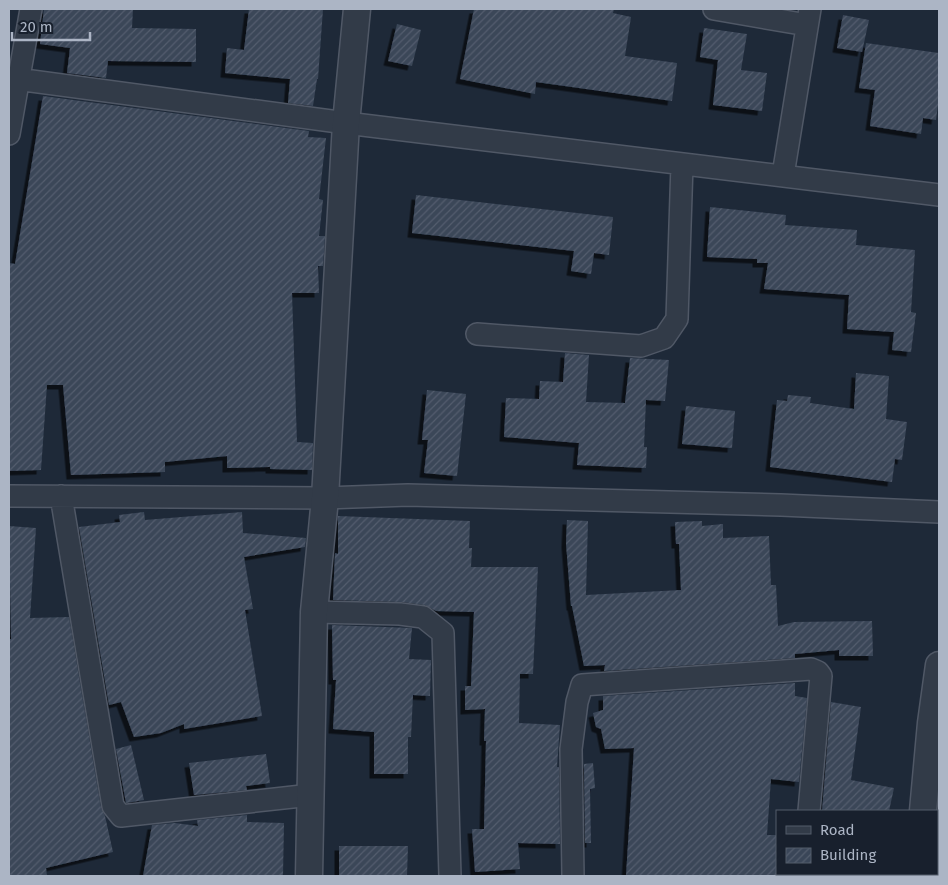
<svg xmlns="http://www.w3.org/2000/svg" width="948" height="885" font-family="'Fira Sans',sans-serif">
  <defs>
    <pattern id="building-hatch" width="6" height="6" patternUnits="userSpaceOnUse" patternTransform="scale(1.25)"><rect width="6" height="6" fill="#3a4658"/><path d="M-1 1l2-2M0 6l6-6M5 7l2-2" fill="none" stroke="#545e6e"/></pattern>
    <filter id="shadow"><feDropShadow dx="-4.5" dy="4.5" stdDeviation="0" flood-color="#0009"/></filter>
  </defs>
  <rect width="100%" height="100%" fill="#1e2938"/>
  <path fill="url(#building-hatch)" filter="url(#shadow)" d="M44,9H133L132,28L196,29V62L108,61L106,78L67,73L70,48L40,44Z
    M249,9H323L318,79H317L313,106L288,103L290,79L225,73L227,48L244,50Z
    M474,9H614L613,13L631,17L625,56L677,63L672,101L536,82L535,94L460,79Z
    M843,15L869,20L862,52L837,48Z
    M397,24L421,30L412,66L388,61Z
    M704,28L747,34L741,70L767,73L762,111L713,105L718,60L700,57Z
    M866,43L939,53V97L936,120L923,118L921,134L870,126L875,90L859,88Z
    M43,96L309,131L308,137L326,138L319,199L323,200L319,236H325L323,266H318L319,293H292L297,442L313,443L312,470L270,469V467L227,468V456L165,462V472L71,475L63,385H47L41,470L9,471V263L15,264Z
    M416,195L613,217L609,255L594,253L591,274L571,271L574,251L412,233Z
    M710,207L786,215L785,225L857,230L856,245L915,250L911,312L916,313L911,352L892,350L894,332L847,329L849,295L764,289L768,263H757V259L707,257Z
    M565,353L589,355L586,402L625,403L630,358L669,360L665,401L646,400L644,447H647L646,468L577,465L579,443L504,437L506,398L539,399L540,381L563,382Z
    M856,373L889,376L886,419L907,422L902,460L895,459L892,482L770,467L777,400L787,401L788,395L811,397L810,403L854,409Z
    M427,390L466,394L457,476L424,473L428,440H422Z
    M686,406L735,411L732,448L682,444Z
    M144,512L145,520L242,512L243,533L306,538L305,547L244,557L253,609L245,610L262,716L184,729V724L161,733L134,737L121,702L109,705L79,527L120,522L119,515Z
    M338,516L470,521L469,548H472L471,567H538L533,674H520L519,723L560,725L557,767H559L560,844L518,843L520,869L475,872L472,829H484L486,741H484L485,709L465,710V686H471L474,612L436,611L425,605L402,602L333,600L335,553L338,554Z
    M567,520L588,521L586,595L681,590L679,544H676L675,522L702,521V526L723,524V538L769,536L771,585H776L778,626L794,622L872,621L873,656H839V650L795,654V658L604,671L605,665L584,666L572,606H571L566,543Z
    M9,526L36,528L30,618L69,617L101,808L105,816L113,852L46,868L47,876H9V639H11Z
    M332,625L412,628L409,659L431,660L430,696L413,695L411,737H408V774H374V732L333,729L336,680H333Z
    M795,683V696L807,698L799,782L771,779L767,835H777V876H626L634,748L605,749L601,729L596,727L593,713L603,710V696Z
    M831,702L861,707L851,780L894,788L889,811H822Z
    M131,745L144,800L126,803L116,749Z
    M266,754L270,783L246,786L247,790L194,795L189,763Z
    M593,763L595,788L590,789L591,843H585L584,764Z
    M247,815V822L284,823L283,876H143L152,825L175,823L198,826L197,820Z
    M339,846H408L407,876H339Z"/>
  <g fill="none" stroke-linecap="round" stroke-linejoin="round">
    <g stroke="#505866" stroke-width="24">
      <path id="minor" d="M714,9L807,25
        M9,78L346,123L939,195
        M9,134L31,9
        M783,175L810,9
        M477,334L641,346L664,338L677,319L682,164
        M9,496L325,498L408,495L781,505L939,512
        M61,496L113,806L121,816L311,795
        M314,612L400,614L423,617L443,633L450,876
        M937,853L939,854
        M573,876L571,749L577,702L582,685L811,669L818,672L821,676L809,811
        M795,876L796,874"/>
    </g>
    <g stroke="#505866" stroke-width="29">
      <path id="tertiary" d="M923,811L931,723L939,665
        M309,876L314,612L325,498L346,123L357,9
        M915,876L916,874"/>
    </g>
    <use href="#minor" stroke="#323b48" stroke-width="21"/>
    <use href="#tertiary" stroke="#323b48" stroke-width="26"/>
  </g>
  <rect width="948" height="885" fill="none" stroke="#acb5c5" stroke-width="20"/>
  <rect x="776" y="810" width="162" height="65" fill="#18202d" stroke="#535c6a"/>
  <rect x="786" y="826" width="25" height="8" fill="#323b48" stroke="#535c6a"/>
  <text x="820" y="835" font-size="15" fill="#acb5c5">Road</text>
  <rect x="786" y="848" width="25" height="15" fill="url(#building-hatch)" stroke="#535c6a"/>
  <text x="820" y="860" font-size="15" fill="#acb5c5">Building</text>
  <path d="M12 32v8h78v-8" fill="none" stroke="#acb5c5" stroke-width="2.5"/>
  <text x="20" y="32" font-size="15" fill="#acb5c5" stroke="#18202d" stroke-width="4" paint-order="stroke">20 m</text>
</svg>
